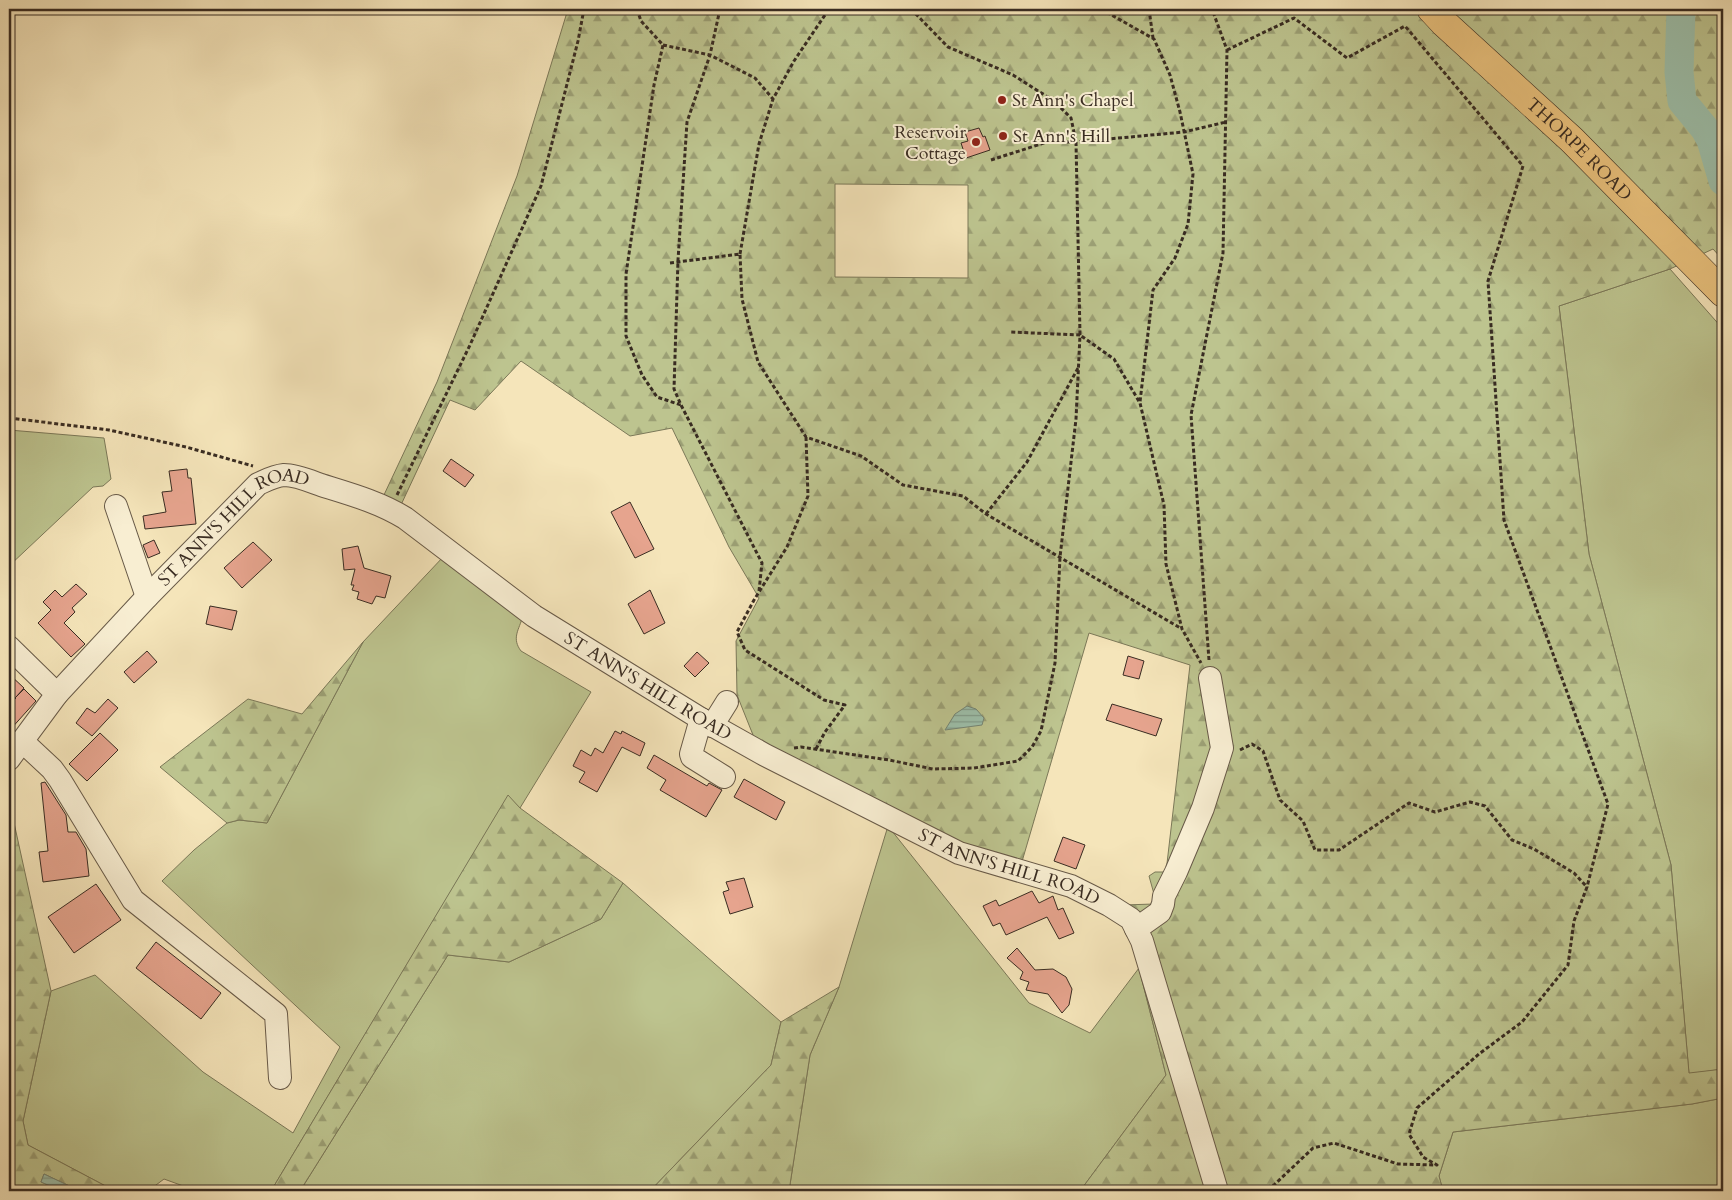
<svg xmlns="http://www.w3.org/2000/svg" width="1732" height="1200" font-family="Cardo,serif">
  <defs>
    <pattern id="forest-firs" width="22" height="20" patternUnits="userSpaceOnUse" patternTransform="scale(1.25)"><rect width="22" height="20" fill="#bdc48f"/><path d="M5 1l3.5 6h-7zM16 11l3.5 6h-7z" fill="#9b9f74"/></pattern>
    <pattern id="water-rules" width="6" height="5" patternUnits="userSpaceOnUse" patternTransform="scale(1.25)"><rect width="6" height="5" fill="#9dc0ab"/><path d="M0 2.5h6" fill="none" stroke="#819c8b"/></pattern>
  </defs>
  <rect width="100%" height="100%" fill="#f5e5ba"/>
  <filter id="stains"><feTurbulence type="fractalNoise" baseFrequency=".004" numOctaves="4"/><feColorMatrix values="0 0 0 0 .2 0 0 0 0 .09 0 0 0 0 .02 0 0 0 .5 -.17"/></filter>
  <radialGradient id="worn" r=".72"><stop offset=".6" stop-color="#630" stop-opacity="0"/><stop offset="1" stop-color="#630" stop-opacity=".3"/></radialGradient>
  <path fill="#bdc48f" stroke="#7b7858" d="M1670,269L1723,329V1069L1689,1074L1671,865L1589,554L1559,306Z
    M9,430L104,438L111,479L103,486L93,487L9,566Z
    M444,556L522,619C518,631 512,639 521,651L591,692L520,808L508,796L271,1191H197L164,1179L148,1191H115L28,1145L23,1121L51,991L95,975L203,1072L293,1133L340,1047L162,881L194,850L227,823L239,820L267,823L363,642Z
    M888,826L1029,1003L1090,1033L1139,968L1166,1075L1080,1191H789L810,1055L839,987Z
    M623,883L781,1022L771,1065L650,1191H300L448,955L509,962L601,919Z
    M1723,1098V1191H1443L1439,1176L1453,1132L1692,1104Z"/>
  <path fill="url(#forest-firs)" stroke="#7b7858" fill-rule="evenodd" d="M568,9H1723V260L1713,249L1670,269L1559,306L1589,554L1671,865L1689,1073L1723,1069V1098L1692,1104L1453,1132L1439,1176L1443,1191H1080L1166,1075L1123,905L1154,904V894L1149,876L1155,872H1166L1190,665L1089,633L1021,865L962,847L757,745L737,695L736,641L759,598L729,547L672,428L630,436L521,361L475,410L450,400L400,507L383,497L437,382L517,176ZM835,184L968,185V278L835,277Z
    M363,642L267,823L239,820L227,823L160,767L248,699L302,714Z
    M508,795L520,808L623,883L601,919L509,962L448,955L300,1191H271Z
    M9,800L51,991L23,1121L28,1145L115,1191H80L44,1174L41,1182L62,1191H9Z
    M839,987L810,1055L789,1191H650L771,1065L781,1022Z"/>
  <path fill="url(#water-rules)" stroke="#758574" d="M1700,113L1716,140L1723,168V190C1712,178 1716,160 1709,146C1704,136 1697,128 1691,119Z
    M967,706L976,709L984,718L982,725L945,730L955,714Z
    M44,1174L80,1191H62L41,1182Z"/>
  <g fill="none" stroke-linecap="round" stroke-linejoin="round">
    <path stroke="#9dc0ab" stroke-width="29" d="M1681,9L1679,72L1682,101L1705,129L1711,140L1723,181"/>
  </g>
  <path fill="#e6a48e" stroke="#392c22" d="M979,128L983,137L985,136L990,150L966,158L961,143L968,141L965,132Z
    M451,459L474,475L465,487L443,471Z
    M187,469L188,478H191L196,524L145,529L143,516L166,512L162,492L172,491L169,471Z
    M630,502L654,549L635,558L611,512Z
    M154,540L160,553L148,558L143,545Z
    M253,542L272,560L242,588L224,568Z
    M358,546L364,568L391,576L385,598L376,596L372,604L357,599L359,592L352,590L354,585H351L355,569L344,570L342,549Z
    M76,584L87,594L72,608L75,612L64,623L85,644L71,657L38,623L51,610L43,602L55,590L62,597Z
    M650,590L665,623L644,634L628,604Z
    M210,606L237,611L232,630L206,624Z
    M147,651L157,662L134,683L124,672Z
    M697,652L709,663L695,677L684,666Z
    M1128,656L1144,661L1139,679L1123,675Z
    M9,674L24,688L16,697L24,689L36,701L9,731V705L16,698L9,691Z
    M108,699L118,708L92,736L76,723L87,708L95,713Z
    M1112,704L1162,719L1156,736L1106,720Z
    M615,731L621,734L622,731L645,743L640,756L622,747L597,792L579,782L585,772L573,766L581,750L591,756L595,748L603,753Z
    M100,733L118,750L87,781L69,764Z
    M654,755L707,786L709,783L722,790L706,817L660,790L666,780L647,768Z
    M744,779L785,802L776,820L734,797Z
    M45,782L66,815L68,832H76L86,849L89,876L43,882L39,852L48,851L41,783Z
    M1063,837L1085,845L1076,869L1054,861Z
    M744,878L753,907L730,914L723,892L729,890L726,882Z
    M96,884L121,920L74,953L48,917Z
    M1032,891L1039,903L1053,896L1058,910L1063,908L1074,933L1059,939L1047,917L1006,935L1000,923L993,926L983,906L996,900L999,906Z
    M156,942L221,993L201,1019L136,968Z
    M1017,948L1035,970L1053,969L1066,977L1072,989L1069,1005L1062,1013L1048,994L1026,990L1029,982L1020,979L1023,972L1007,958Z"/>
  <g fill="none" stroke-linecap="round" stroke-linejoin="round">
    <g stroke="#685a48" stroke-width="24">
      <g id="minor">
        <path d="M116,506L147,597"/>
        <path d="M9,647L57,694"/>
        <path d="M701,719L691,754L692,757L724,777"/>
        <path d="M712,726L727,702"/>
        <path d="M22,741L52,769L60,780L133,900L276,1014L280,1078"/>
        <path id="s1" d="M9,759L57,694L147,597L258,484C267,480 274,476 284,475C296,475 310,481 321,485C350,494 379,502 405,518L534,616L701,719L765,755L959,853L1071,886L1109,905L1131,919L1142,941L1217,1191"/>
        <path d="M1136,929L1160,912L1163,904L1164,896L1176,872L1203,808L1222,748L1210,678"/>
      </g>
    </g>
    <g stroke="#392c22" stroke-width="29">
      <g id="major">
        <path id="s2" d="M1431,9L1444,23L1572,140L1723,293"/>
      </g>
    </g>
    <path stroke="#392c22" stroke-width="3" stroke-dasharray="4 2.5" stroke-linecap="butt" d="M637,9L641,21L663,45L654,85L626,274V336L642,375L657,397L681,405
      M720,9L710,55L687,122L678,260L674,389L681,405L762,563L759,591
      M911,9L948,47L1013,75L1054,101L1071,118L1076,142L1080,335L1114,359L1140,403L1164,505L1166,564L1182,629L1201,663
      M1101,9L1154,39L1170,75L1180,112L1193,174L1188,224L1175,258L1153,290L1140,402
      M1149,9L1153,38
      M663,45L710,55L755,78L773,99
      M1227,50L1294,18L1347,58L1405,26L1523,166L1488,281L1504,520L1608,804L1587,887
      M991,160L1047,142H1076L1184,132L1226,122
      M740,254L759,144L773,99L794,61L829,9
      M670,263L740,254L742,299L758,362L806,437L861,456L903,485L963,496L986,514L1182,629
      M9,418L109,430L186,447L253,466
      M806,437L808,496L787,547L754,600L737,632L745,650L824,700L845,705L825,732L816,749
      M397,495L470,345L541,186L578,41L584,9
      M986,514L1027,462L1078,368
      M1209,660L1191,415L1223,253L1227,50L1212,9
      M794,748L801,747L889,760L933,769L974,768L1018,761L1032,747L1041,731L1055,663L1060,557L1076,419L1080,335L1010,332
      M1240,750L1252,744L1263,751L1280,800L1303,821L1315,850H1339L1409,803L1435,812L1470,802L1485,806L1512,840L1534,849L1574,873L1587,887L1574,921L1568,965L1522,1022L1479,1054L1417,1108L1409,1134L1423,1157L1437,1165L1398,1164L1334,1143L1313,1148L1274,1185L1252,1191"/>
    <use href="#minor" stroke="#f8eed2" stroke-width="22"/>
    <use href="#major" stroke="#eac27d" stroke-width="28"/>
  </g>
  <g fill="#8f2418" stroke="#f8eed2" stroke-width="2">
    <circle cx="1002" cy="100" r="5"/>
    <circle cx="1003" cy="136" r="5"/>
    <circle cx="976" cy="142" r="5"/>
  </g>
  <g text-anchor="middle" stroke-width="4" stroke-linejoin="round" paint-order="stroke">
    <g font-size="18" fill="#392c22" stroke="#f8eed2" text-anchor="start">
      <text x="1012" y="106">St Ann's Chapel</text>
      <text x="966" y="138" text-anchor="end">Reservoir<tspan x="966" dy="21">Cottage</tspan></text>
      <text x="1013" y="142">St Ann's Hill</text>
    </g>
    <g font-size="18" fill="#392c22" stroke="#f8eed2">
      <text dy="6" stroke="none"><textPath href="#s2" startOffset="204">THORPE ROAD</textPath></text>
      <text dy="6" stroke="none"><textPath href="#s1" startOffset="329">ST ANN'S HILL ROAD</textPath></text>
      <text dy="6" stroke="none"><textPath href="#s1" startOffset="824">ST ANN'S HILL ROAD</textPath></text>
      <text dy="6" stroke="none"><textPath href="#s1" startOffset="1229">ST ANN'S HILL ROAD</textPath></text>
    </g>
  </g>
  <rect width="1732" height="1200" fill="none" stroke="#f5e5ba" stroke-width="30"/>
  <rect x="10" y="10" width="1712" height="1180" fill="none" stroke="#392c22" stroke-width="2.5"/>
  <rect x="15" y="15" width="1702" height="1170" fill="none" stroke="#392c22"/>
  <rect width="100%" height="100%" filter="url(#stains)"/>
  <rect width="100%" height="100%" fill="url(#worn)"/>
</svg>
